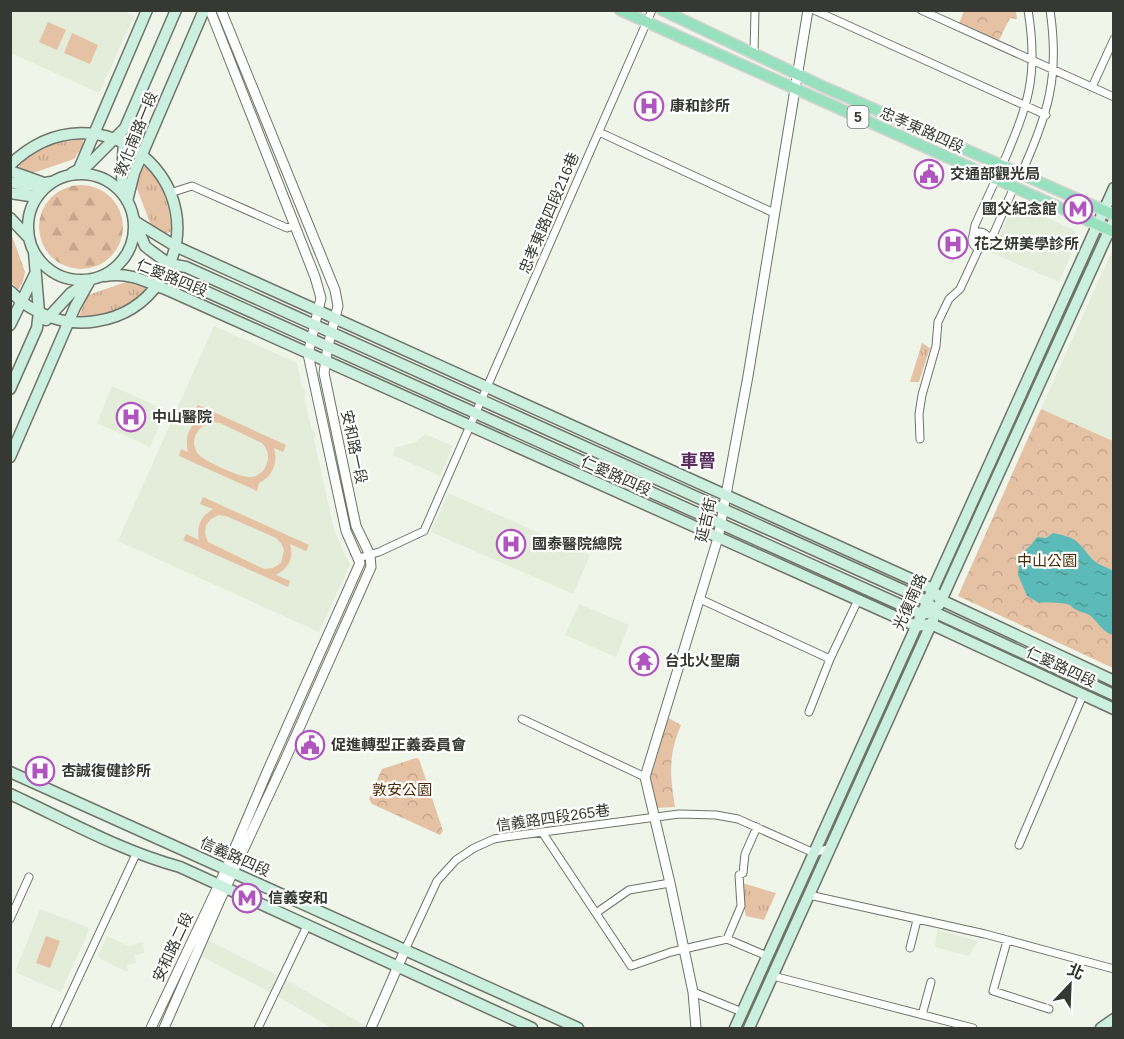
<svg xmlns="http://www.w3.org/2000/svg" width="1124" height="1039" font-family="Helvetica,'Noto Sans TC',sans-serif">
  <defs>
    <pattern id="grass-tufts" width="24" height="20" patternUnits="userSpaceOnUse" patternTransform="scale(1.5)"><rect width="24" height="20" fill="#e6c2a5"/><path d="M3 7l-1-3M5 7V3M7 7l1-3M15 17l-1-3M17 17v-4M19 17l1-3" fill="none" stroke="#c6a78e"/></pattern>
    <pattern id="forest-firs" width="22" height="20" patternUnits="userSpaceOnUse" patternTransform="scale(1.5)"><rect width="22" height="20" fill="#e6c2a5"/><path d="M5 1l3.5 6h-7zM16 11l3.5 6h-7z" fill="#c6a78e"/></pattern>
    <pattern id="park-crowns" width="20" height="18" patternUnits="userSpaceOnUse" patternTransform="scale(1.5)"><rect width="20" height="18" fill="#e6c2a5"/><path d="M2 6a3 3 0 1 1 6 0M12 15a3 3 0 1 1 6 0" fill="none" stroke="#c6a78e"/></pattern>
    <pattern id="water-ripples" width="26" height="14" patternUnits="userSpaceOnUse" patternTransform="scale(1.5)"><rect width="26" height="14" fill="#5cbbb8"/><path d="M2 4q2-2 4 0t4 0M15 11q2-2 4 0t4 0" fill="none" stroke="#4d9996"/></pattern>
  </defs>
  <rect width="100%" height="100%" fill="#f0f5ea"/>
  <path fill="#e4ecda" d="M122,10L134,16L99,93L11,53V11Z
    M1014,203L1074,230L1078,239L1059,282L992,253Z
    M1113,253V441L1041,409L1110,255Z
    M214,326L297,363L302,388L306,390L304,397L312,431L316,433L314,439L334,530L350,565L319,632L118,541Z
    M112,386L166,410L150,447L97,423Z
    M425,434L453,446L440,476L393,455L395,448L416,442Z
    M448,493L590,555L573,594L431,532Z
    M579,604L629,625L616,657L565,635Z
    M40,909L90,928L61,992L15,972Z
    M937,930L963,937L978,941L969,956L935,947Z
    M107,936L128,946L143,942L144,953L135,955L136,963L127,965L128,972L100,959L98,954Z
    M208,940L290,982L366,1026L365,1028H332L281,998L201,956Z"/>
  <path fill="url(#grass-tufts)" d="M83,138V145L74,159L36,172H25L19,167V163L45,146Z
    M146,165C163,186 170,204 171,231L165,235L152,228L136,186L140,172Z
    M10,230L25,272L23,281L18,290L11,282Z
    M126,282L145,288V290C129,307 101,320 79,316L88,295Z
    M922,343L930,348L919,382H910Z
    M742,883L776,893L764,920L746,916L742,898Z"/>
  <path fill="url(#forest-firs)" d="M39 227a42 42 0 1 1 84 0a42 42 0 1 1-84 0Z"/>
  <path fill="url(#park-crowns)" d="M964,11H1016L1017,19L1010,18L997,44L958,26Z
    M1041,409L1113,441V668L958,596Z
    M665,716L681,725C668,756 670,775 675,807L657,808L647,777Z
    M416,758L419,759L443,831L440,835L372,804L369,799L382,769Z"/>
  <path fill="#e6c2a5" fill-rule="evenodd" d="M48,22L66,30L57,50L39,42Z
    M72,33L98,45L90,64L64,53Z
    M198,405L286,445L283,452L274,448C278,464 273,476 259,483L257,491L179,456L181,449L188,452C184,436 190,424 204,416L195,412ZM213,422L220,423L262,443C270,452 270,461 263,471C259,474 256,477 250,477C241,478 204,461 198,454C188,440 198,425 213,422Z
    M203,497L309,545L306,551L290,544C294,558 289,568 276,575L290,581L288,587L183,540L186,534L199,540C196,526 201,516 213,509L200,504ZM219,515L226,516L276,538L281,543L284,550L281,563L273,568L264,569L208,542L205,534L206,525L211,519Z
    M46,936L60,941L50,968L36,963Z"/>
  <path fill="url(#water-ripples)" d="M1053,533C1078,538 1077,541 1092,559C1098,565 1107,567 1113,571V635C1102,631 1100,625 1092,617C1087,612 1080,613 1075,609C1069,606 1074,606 1067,604C1065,603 1041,602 1039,603L1027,596L1018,575L1019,563L1023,552L1031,545L1037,537L1046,538Z"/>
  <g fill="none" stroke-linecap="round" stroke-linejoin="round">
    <g stroke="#6f736a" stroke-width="9">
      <path id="minor" d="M814,10L1046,115
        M921,10L1114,97
        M754,53L755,10
        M1092,87L1114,39
        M599,132L774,213
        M1002,166C1028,105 1039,77 1028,10
        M1021,174C1048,115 1060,76 1050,10
        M170,193L192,186L287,228L294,226
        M972 240a8 8 0 1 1 16 0a8 8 0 1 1-16 0Z
        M973,236L975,225L996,179
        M987,242L994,233L1014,187
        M920,439L919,414L922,395L936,346L938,322L949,299L960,289L979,248
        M359,558L379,552L424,531L652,10
        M700,599L830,659
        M809,712L830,659L858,600
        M522,719L645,777
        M542,832L631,966L671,952L727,939L767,956
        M1019,845L1083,695
        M809,895L985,934L1114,969
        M596,913L629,890L670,883
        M10,919L29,877
        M727,939L741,906L739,875L743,873L745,854L757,827
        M1007,941L993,991L1049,1009
        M910,948L917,920
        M405,950L437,881L456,860L474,848L494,839L505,837L679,814L716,815L738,819L814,853L830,848
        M773,976L973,1028
        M693,992L742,1012
        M922,1015L931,982
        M55,1028L137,852
        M258,1028L307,926"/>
    </g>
    <g stroke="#6f736a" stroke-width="11">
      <path id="tertiary" d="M151,1028L222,878L267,772L360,563L346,531L308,354L321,298L315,277L210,10
        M164,1028L220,900L285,760L371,567L370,555L356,526L324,373L328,346L338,306L335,290L221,10
        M371,1028L405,950
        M696,1028L693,992L670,883L645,777L718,538L748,376L808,10"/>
    </g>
    <g stroke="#6f736a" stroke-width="13">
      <path id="secondary" d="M124,139L122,179L127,198
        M10,165C100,78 223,188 160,281C145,303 123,317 97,321C65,327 32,314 10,291
        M79,169L147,10
        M10,171L41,182
        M72,173L88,165L125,128L176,10
        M28 227a53 53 0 1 1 106 0a53 53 0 1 1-106 0Z
        M10,182L26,186L51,182
        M10,193L30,196L39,194
        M127,201L134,173L204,10
        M10,218L29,238
        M134,219L145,246L150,250L169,264L186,267L927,601L936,613L1114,695
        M136,222L175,246L922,584L932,589L941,600L1114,681
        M169,264L176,278L921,614L927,613
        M105,276C131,272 147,282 170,291L916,626L931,624L1114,709
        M46,320L71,293L85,284
        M10,325L35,274
        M10,389L37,328L39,312L34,252
        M10,457L75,307L89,282
        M939,605L1114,220
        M10,772L578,1028
        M10,794C66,820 121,851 180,867L532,1028
        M735,1028L1114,188
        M749,1028L933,620
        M1101,1028L1114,1019"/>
    </g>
    <g stroke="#d3d3d2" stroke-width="13">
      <path id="primary" d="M620,10L1114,232
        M662,10L824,87L1114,215"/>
    </g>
    <use href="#minor" stroke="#fff" stroke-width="7"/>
    <use href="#tertiary" stroke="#fff" stroke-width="9"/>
    <use href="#secondary" stroke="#ccf0df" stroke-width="10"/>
    <use href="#primary" stroke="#98e1bf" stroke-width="10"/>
  </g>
  <defs>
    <g id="hospital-ring" transform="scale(1.5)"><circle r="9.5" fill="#fff" stroke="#b054bf" stroke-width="1.5"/><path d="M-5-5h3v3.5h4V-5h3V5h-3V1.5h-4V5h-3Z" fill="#b054bf"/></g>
    <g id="civic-ring" transform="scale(1.5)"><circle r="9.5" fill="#fff" stroke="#b054bf" stroke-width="1.5"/><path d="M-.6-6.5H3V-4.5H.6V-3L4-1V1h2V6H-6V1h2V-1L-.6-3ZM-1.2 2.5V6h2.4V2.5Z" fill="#b054bf"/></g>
    <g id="metro-ring" transform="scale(1.5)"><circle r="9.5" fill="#fff" stroke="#b054bf" stroke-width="1.5"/><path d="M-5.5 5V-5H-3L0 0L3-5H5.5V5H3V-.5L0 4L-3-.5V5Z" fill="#b054bf"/></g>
    <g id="temple-ring" transform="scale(1.5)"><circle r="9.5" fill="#fff" stroke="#b054bf" stroke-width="1.5"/><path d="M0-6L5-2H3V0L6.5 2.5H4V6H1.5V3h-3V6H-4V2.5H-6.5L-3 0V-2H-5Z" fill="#b054bf"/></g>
  </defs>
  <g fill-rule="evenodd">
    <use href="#hospital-ring" x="649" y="106"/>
    <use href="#civic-ring" x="929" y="174"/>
    <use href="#metro-ring" x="1078" y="209"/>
    <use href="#hospital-ring" x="953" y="244"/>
    <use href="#hospital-ring" x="131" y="417"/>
    <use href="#hospital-ring" x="511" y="544"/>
    <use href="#temple-ring" x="644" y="661"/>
    <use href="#civic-ring" x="310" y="745"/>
    <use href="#hospital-ring" x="40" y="771"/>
    <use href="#metro-ring" x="247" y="898"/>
  </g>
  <g text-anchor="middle" stroke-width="4.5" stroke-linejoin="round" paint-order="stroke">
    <rect fill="#fff" stroke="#727470" stroke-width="1.5" x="847.5" y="106" width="21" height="22" rx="4.5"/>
    <g font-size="14" font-weight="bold" fill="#363833">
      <text x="858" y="122">5</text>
    </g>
    <g font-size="15" font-weight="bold" fill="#363833" stroke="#fff" text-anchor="start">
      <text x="670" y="111">康和診所</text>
      <text x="950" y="179">交通部觀光局</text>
      <text x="1057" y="214" text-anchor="end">國父紀念館</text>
      <text x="974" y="249">花之妍美學診所</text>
      <text x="152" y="422">中山醫院</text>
      <text x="532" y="549">國泰醫院總院</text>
      <text x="665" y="666">台北火聖廟</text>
      <text x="331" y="750">促進轉型正義委員會</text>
      <text x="61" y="776">杏誠復健診所</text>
      <text x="268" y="903">信義安和</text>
    </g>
    <g font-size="15" fill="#363833" stroke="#fff">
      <text transform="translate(922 130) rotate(24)" y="5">忠孝東路四段</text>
      <text transform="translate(136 134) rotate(-68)" y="5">敦化南路一段</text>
      <text transform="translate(549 213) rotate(-67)" y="5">忠孝東路四段216巷</text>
      <text transform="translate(172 278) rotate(22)" y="5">仁愛路四段</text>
      <text transform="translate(354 447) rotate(78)" y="5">安和路一段</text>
      <text transform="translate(616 476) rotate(24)" y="5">仁愛路四段</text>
      <text transform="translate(706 520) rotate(-77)" y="5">延吉街</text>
      <text transform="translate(910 602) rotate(-66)" y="5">光復南路</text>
      <text transform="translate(1061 667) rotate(25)" y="5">仁愛路四段</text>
      <text transform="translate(553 818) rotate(-8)" y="5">信義路四段265巷</text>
      <text transform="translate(235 857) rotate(24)" y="5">信義路四段</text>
      <text transform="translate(173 947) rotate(-65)" y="5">安和路二段</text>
    </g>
    <g font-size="15" fill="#4d2903" stroke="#fff">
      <text x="1047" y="566">中山公園</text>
      <text x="402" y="795">敦安公園</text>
    </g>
    <g font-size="18" font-weight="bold" fill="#5a2d61" stroke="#fff">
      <text x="698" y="467">車罾</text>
    </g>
  </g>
  <rect width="1124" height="1039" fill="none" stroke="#363833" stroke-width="24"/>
  <g transform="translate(1070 985) rotate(23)" stroke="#ffffff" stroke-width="4.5" paint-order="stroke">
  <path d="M0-4.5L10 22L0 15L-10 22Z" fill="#363833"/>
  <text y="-9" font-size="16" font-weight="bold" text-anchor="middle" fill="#363833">北</text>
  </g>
</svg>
